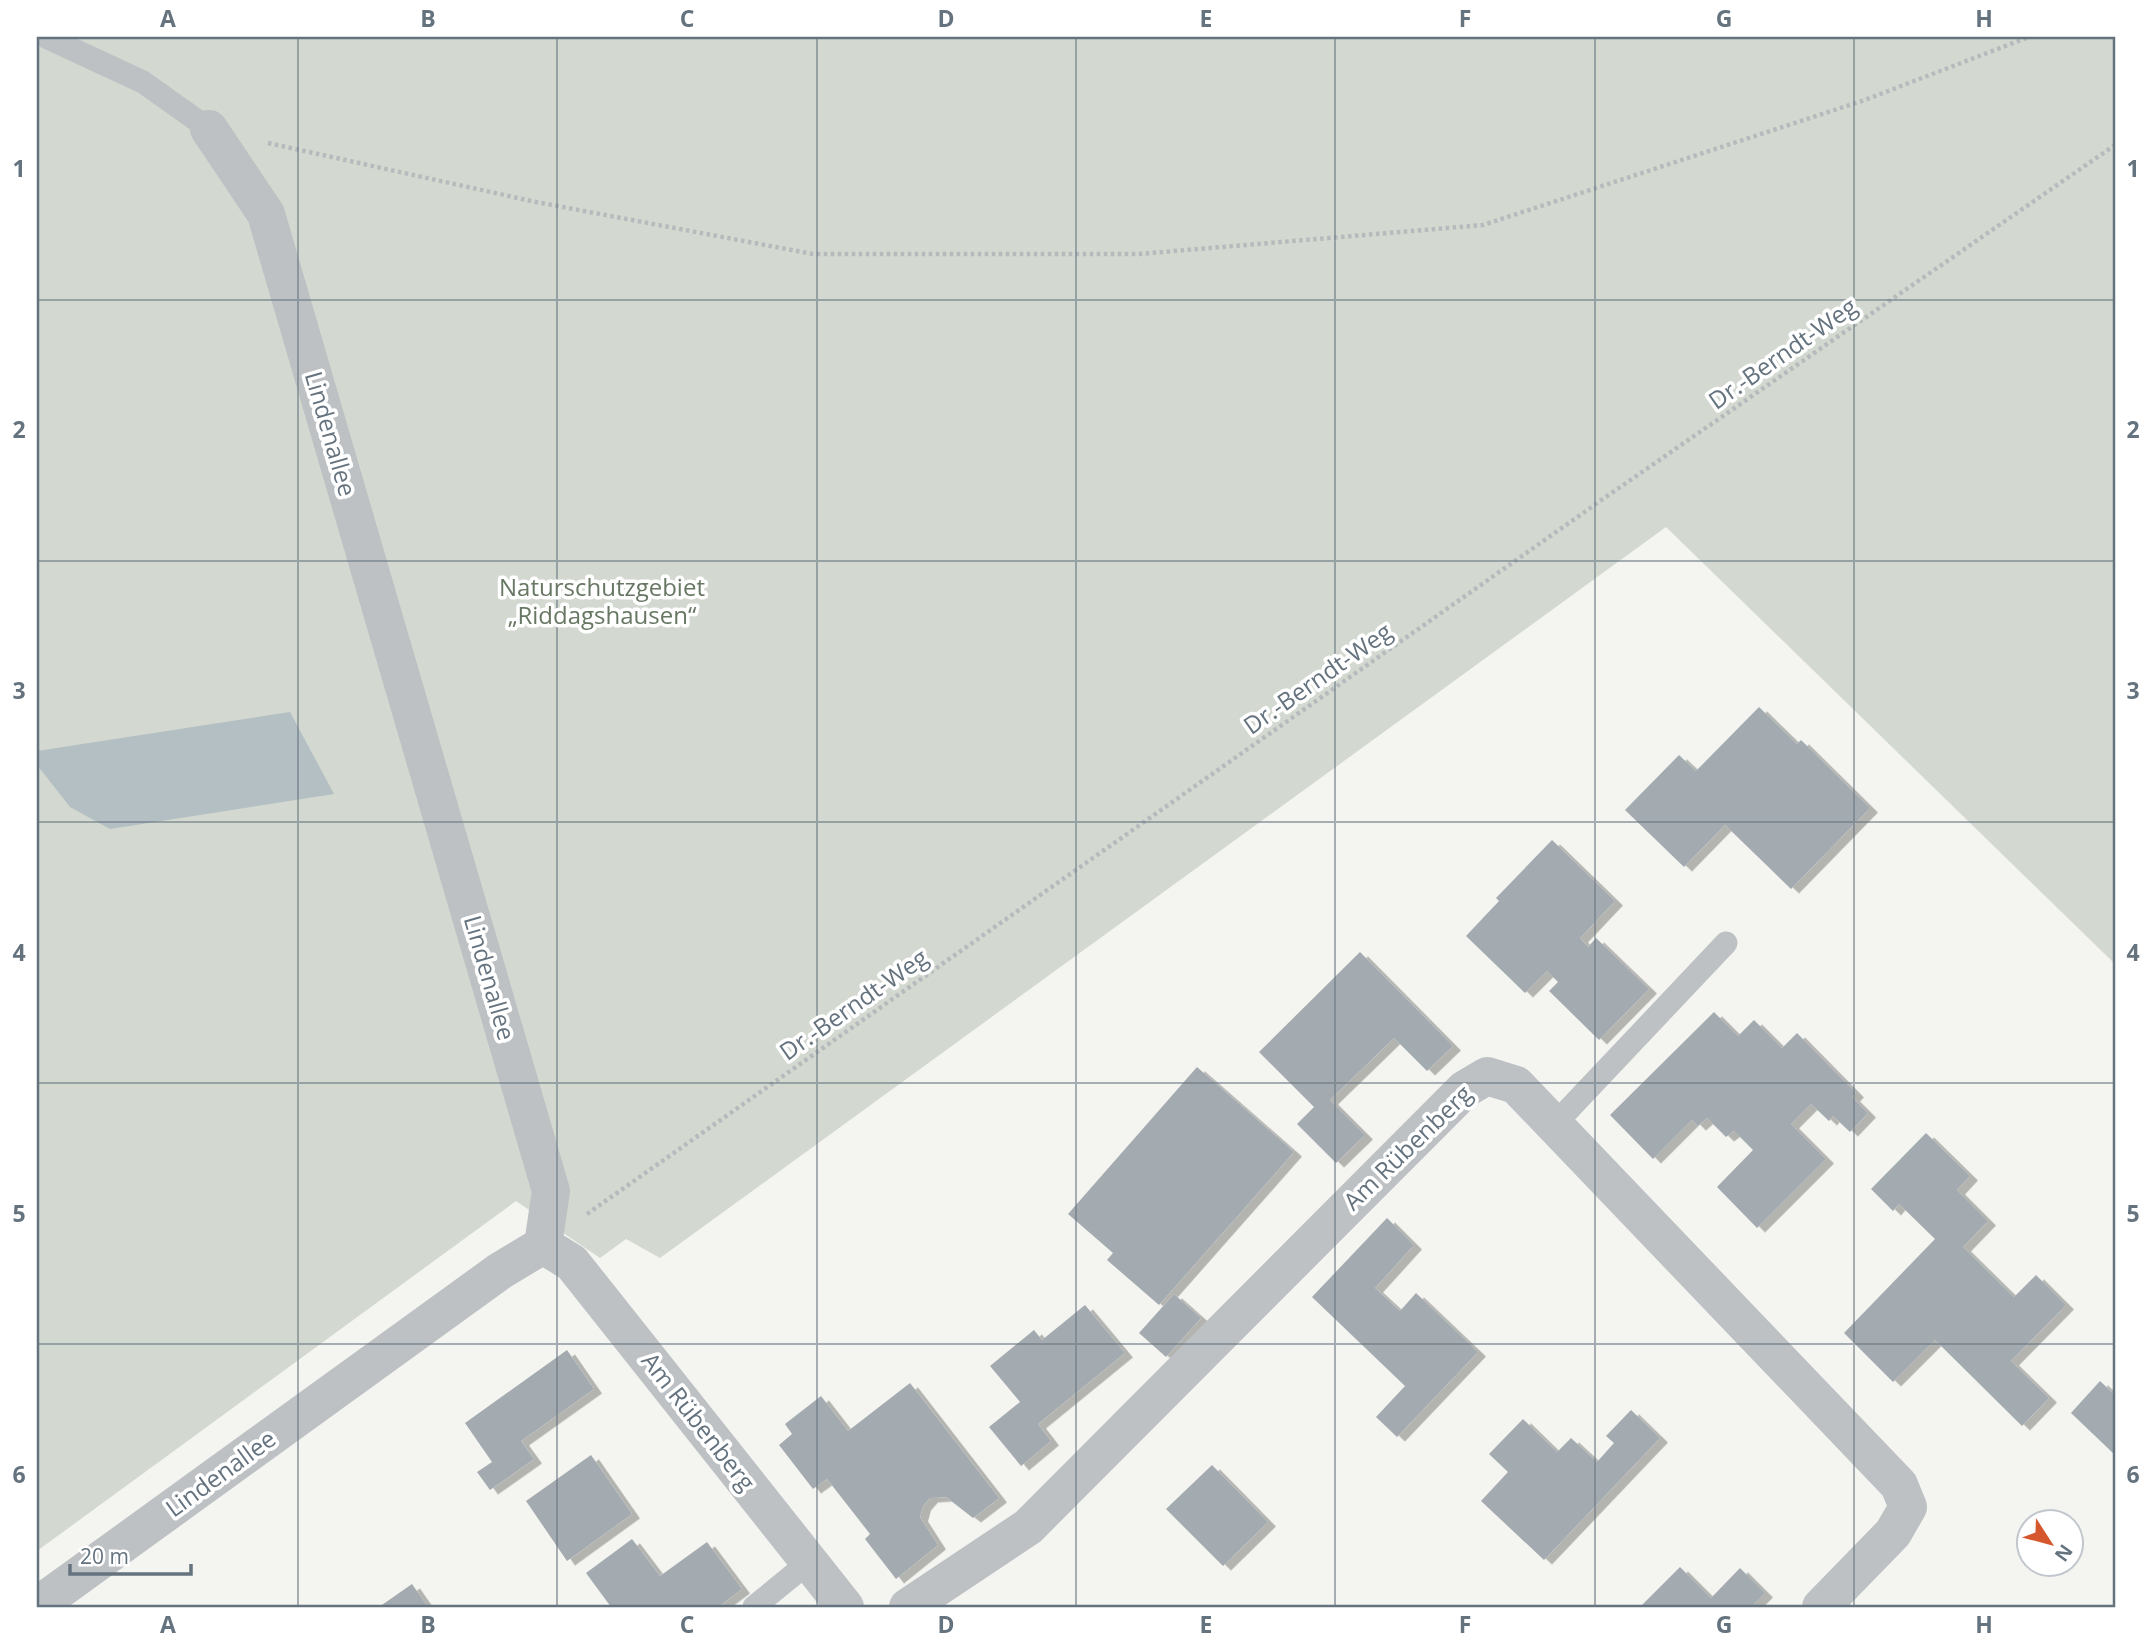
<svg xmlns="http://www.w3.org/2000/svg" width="2152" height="1644" font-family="'Open Sans',sans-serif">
  <defs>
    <filter id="shadow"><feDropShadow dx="8" dy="4.5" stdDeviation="0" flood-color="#0004"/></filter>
  </defs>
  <rect width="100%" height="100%" fill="#f4f4f0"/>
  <path fill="#d3d9d0" d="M37,37H2115V964L1666,527L660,1258L626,1239L600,1258L516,1201L37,1551Z"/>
  <path fill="#b4bfc3" d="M290,712L334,794L110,829L70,807L37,765V751Z"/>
  <path fill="#a4abb0" filter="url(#shadow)" d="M1759,707L1797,744L1801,740L1870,808L1791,889L1725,825L1684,867L1625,810L1679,755L1696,771Z
    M1552,840L1615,901L1580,938L1588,947L1596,938L1649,989L1599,1040L1549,991L1558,982L1547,971L1525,993L1466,936L1499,901L1496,898Z
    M1360,952L1453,1046L1427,1071L1394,1038L1330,1100L1365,1135L1336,1163L1297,1124L1314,1107L1259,1052Z
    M1714,1012L1738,1036L1754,1020L1782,1048L1797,1033L1856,1093L1852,1097L1868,1113L1850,1132L1833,1116L1829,1121L1811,1104L1791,1124L1826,1159L1757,1228L1717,1187L1753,1150L1734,1131L1726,1137L1707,1118L1698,1126L1692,1120L1653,1159L1610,1115Z
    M1197,1067L1294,1152L1159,1305L1107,1260L1113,1253L1068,1214Z
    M1926,1133L1970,1176L1957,1190L1988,1221L1963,1247L2014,1297L2036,1275L2066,1305L2011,1361L2049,1398L2022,1426L1935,1340L1893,1382L1844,1333L1935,1239L1899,1204L1893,1211L1871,1189Z
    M1387,1218L1414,1245L1375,1288L1400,1311L1416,1293L1478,1352L1397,1437L1376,1417L1405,1386L1312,1297Z
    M1174,1294L1201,1318L1166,1357L1139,1333Z
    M1085,1305L1125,1353L1038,1424L1051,1441L1021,1466L989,1427L1020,1402L990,1366L1034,1330L1042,1340Z
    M567,1350L594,1389L521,1441L534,1459L490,1490L477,1472L492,1462L465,1423Z
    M2100,1381L2115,1395V1455L2071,1413Z
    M910,1383L999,1498L973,1518L946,1497L930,1498L923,1506L920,1517L938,1545L896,1579L865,1539L870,1534L827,1479L813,1489L779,1445L792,1434L785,1424L821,1396L848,1431Z
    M1631,1410L1660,1438L1544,1560L1481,1501L1508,1472L1489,1454L1523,1419L1557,1452L1571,1438L1597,1462L1614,1443L1606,1436Z
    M591,1455L632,1514L567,1561L526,1501Z
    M1212,1465L1268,1522L1223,1566L1166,1509Z
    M632,1539L660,1576L707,1542L742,1589L718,1607H611L586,1573Z
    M1680,1567L1711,1598L1740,1568L1765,1593L1751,1607H1640Z
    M412,1584L428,1607H379Z"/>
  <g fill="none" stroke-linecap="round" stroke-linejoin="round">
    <path stroke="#b7babc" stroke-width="4.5" stroke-dasharray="3.5 3.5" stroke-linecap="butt" d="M268,143L536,202L813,254H1139L1483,225L1862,101L2029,37
      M587,1214L1603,499L2115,145"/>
    <path stroke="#bdc1c4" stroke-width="23" d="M46,37L143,82L209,129
      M1553,1126L1726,943
      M754,1607L809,1562"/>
    <path stroke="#bdc1c4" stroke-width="38" d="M209,129L266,214L551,1191L543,1245
      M543,1245L572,1263L845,1607
      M37,1606L500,1271L543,1245
      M908,1607L1028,1527L1465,1089L1487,1076L1516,1085L1899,1485L1908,1507L1893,1533L1821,1607"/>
  </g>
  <path fill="none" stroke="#65737f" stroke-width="2" stroke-opacity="0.55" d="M298,37V1607M557,37V1607M817,37V1607M1076,37V1607M1335,37V1607M1595,37V1607M1854,37V1607M37,300H2115M37,561H2115M37,822H2115M37,1083H2115M37,1344H2115"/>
  <g text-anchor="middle" stroke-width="7" stroke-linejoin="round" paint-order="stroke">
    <g font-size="24" fill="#65737f" stroke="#fff">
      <text transform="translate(1783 354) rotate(-35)" y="8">Dr.-Berndt-Weg</text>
      <text transform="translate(330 434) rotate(74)" y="8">Lindenallee</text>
      <text transform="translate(1318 679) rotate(-35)" y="8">Dr.-Berndt-Weg</text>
      <text transform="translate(489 978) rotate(74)" y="8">Lindenallee</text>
      <text transform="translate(854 1005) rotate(-35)" y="8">Dr.-Berndt-Weg</text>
      <text transform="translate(1408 1148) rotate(-44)" y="8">Am Rübenberg</text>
      <text transform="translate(698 1422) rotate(52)" y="8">Am Rübenberg</text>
      <text transform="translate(221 1474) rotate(-36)" y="8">Lindenallee</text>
    </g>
    <g font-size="24" fill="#677763" stroke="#fff">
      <text x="602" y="596">Naturschutzgebiet<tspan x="602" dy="28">„Riddagshausen“</tspan></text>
    </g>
  </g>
  <rect width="2152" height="1644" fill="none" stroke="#ffffff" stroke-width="77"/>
  <g transform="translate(2050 1543) rotate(126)"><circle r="33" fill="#ffffff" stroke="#c1c7cc" stroke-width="2"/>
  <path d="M0-5L12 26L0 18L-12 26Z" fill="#d6572e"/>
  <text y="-10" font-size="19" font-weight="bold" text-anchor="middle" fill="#65737f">N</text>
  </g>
  <path d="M70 1564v10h121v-10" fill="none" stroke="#65737f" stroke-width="3.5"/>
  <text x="80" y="1564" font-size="21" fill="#65737f" stroke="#ffffff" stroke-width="5" paint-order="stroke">20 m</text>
  <rect x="38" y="38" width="2076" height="1568" fill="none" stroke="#65737f" stroke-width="2.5"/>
  <g font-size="23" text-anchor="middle" font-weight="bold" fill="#65737f">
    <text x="168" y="27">A</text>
    <text x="428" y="27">B</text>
    <text x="687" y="27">C</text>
    <text x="946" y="27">D</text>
    <text x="1206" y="27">E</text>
    <text x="1465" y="27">F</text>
    <text x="1724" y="27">G</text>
    <text x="1984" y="27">H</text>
    <text x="19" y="177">1</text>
    <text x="2133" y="177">1</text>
    <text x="19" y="438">2</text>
    <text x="2133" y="438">2</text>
    <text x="19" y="699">3</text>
    <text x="2133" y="699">3</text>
    <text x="19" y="961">4</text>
    <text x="2133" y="961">4</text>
    <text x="19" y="1222">5</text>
    <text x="2133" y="1222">5</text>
    <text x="19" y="1483">6</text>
    <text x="2133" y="1483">6</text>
    <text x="168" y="1633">A</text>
    <text x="428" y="1633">B</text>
    <text x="687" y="1633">C</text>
    <text x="946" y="1633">D</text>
    <text x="1206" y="1633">E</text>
    <text x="1465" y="1633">F</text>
    <text x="1724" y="1633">G</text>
    <text x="1984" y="1633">H</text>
  </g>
</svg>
